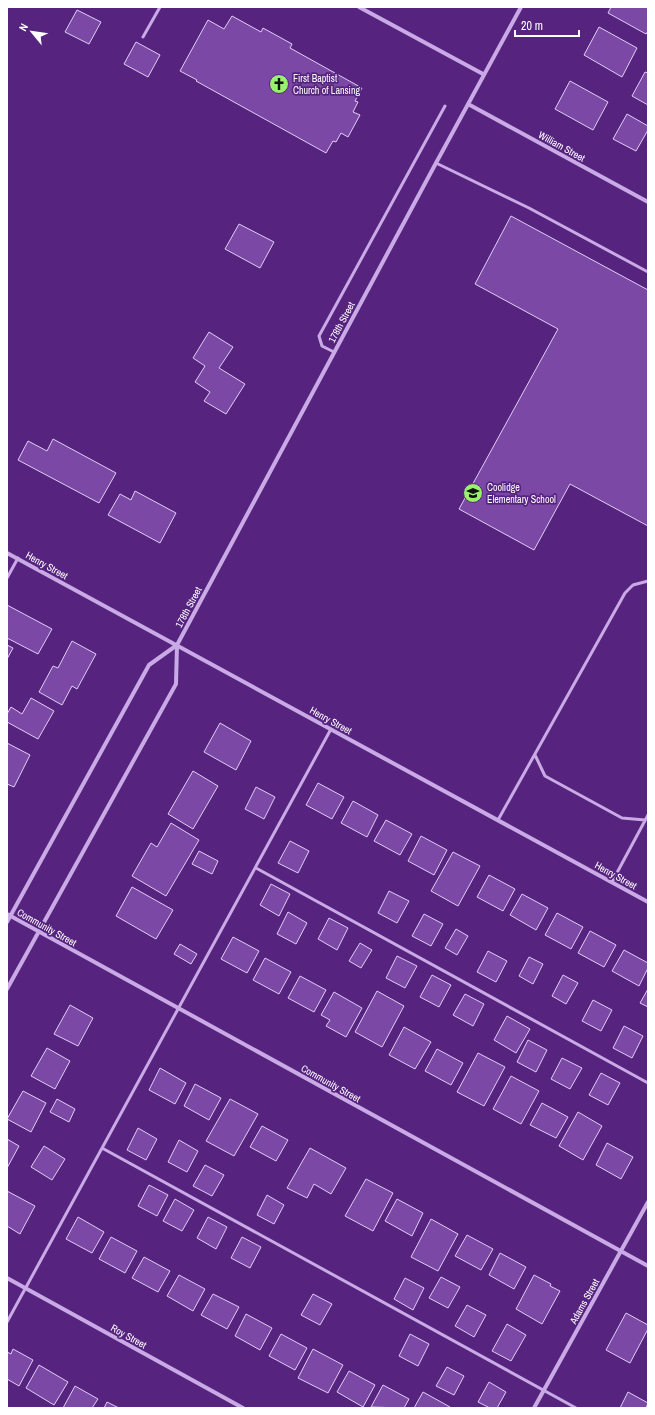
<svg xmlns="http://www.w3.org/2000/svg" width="655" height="1415" font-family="'Archivo Narrow',sans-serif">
  <rect width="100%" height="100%" fill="#56247f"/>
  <path fill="#7b48a6" stroke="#e2cdf5" d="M611,7H648V31L646,34L608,13Z
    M77,10L101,22L89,44L65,32Z
    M232,16L261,32L263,28L292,44L290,48L362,88L355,101L358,102L353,112L360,115L348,137L341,133L336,142L333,141L326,153L196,81L197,80L180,71L208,20L224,29Z
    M599,27L637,48L622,77L584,55Z
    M136,42L160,55L148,77L124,64Z
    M645,72L648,73V105L632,96Z
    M570,81L608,102L593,130L555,109Z
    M627,114L648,126V130L636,151L613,139Z
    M511,216L648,290V526L570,484L534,550L459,509L558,329L475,284Z
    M239,224L274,242L260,268L225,249Z
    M209,332L233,347L219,368L245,384L226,414L204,401L210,392L195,382L205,366L193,358Z
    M53,439L116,473L99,503L18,460L28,441L47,451Z
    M135,491L176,513L160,543L108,515L120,494L131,500Z
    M7,605L52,629L38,654L7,638Z
    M72,641L96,654L77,689L72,686L62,705L39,692L53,666L58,668Z
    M7,645L13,648L7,659Z
    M31,698L54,711L38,739L7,722V714L11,707L22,714Z
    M220,723L251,741L236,770L204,752Z
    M7,743L30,755L14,787L7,784Z
    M193,771L218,786L193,829L168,814Z
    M318,783L344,797L332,819L306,805Z
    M256,787L275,797L264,819L245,809Z
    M353,801L378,815L367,837L341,823Z
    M386,820L412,834L400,855L374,841Z
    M171,823L199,840L166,896L132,876L151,843L157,847Z
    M421,836L447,850L434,875L408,861Z
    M290,841L309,851L298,873L278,863Z
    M199,851L218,861L212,874L192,864Z
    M453,852L480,866L458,906L431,891Z
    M489,875L515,889L503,911L477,897Z
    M271,884L290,894L279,916L260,905Z
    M132,887L173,910L156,939L116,916Z
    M389,891L409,901L397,923L378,913Z
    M522,894L548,908L536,930L510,915Z
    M288,912L307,923L296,944L277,934Z
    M557,913L583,927L571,949L545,935Z
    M424,914L443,924L431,946L412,936Z
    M329,918L348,928L337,950L318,939Z
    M456,929L468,936L457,955L445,948Z
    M590,931L616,945L604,967L578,953Z
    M233,937L259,951L247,973L221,959Z
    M360,943L372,950L361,968L349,961Z
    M180,944L197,954L191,964L174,954Z
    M624,950L648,963V968L639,986L612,971Z
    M488,951L507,961L496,982L477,972Z
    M397,956L417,966L405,988L386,978Z
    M529,957L543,964L533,984L519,976Z
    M265,958L291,972L279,994L253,980Z
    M432,975L451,985L439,1007L420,997Z
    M563,975L578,983L566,1004L552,996Z
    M300,976L326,990L314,1012L288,998Z
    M648,989V1007L640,1003Z
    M377,991L404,1006L382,1047L355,1032Z
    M334,992L362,1008L346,1037L326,1026L330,1020L321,1015Z
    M465,994L484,1004L473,1026L453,1015Z
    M593,1000L612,1010L601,1031L582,1021Z
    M70,1005L93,1018L78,1046L54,1034Z
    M507,1016L530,1029L516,1053L494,1040Z
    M624,1026L643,1036L632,1058L613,1048Z
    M404,1027L431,1042L415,1069L389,1055Z
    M528,1040L547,1050L536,1072L517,1062Z
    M47,1048L70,1061L55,1089L31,1076Z
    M437,1049L463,1063L451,1085L425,1071Z
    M478,1053L505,1067L484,1106L457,1092Z
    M562,1058L582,1068L570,1089L551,1079Z
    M160,1068L186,1083L175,1104L149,1090Z
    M601,1073L620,1083L608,1105L589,1095Z
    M511,1076L539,1091L521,1124L493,1109Z
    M195,1084L221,1098L209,1120L184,1106Z
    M23,1091L46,1103L31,1132L7,1119Z
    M57,1099L75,1109L69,1122L50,1112Z
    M230,1099L258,1114L234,1156L206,1141Z
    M542,1103L568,1117L556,1138L530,1125Z
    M578,1112L602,1126L583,1160L559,1146Z
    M262,1126L288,1140L276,1161L250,1147Z
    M138,1128L157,1139L146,1160L127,1150Z
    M7,1139L19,1146L7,1168Z
    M179,1140L198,1151L187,1172L168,1162Z
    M607,1143L633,1157L621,1179L596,1165Z
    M44,1146L65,1159L52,1180L31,1167Z
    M310,1148L346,1168L331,1194L314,1184L307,1198L287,1188Z
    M205,1165L224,1175L212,1196L193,1186Z
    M366,1179L393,1193L373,1231L345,1216Z
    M149,1185L168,1195L157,1216L138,1206Z
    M7,1191L35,1206L20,1234L7,1226Z
    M267,1195L284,1205L274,1224L257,1215Z
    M175,1199L194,1210L182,1231L163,1221Z
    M397,1199L423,1213L412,1236L385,1221Z
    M78,1217L104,1232L92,1253L66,1239Z
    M208,1217L227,1227L216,1249L197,1238Z
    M431,1219L458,1234L438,1271L411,1257Z
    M467,1235L493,1249L481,1270L455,1256Z
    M111,1237L137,1251L125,1273L99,1259Z
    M242,1237L261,1247L250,1268L231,1258Z
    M500,1253L526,1267L514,1289L489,1275Z
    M144,1257L170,1271L158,1292L132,1278Z
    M179,1275L205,1289L193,1311L167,1296Z
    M534,1275L551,1284L550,1286L560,1291L542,1324L516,1309Z
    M441,1277L460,1287L448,1308L429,1298Z
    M405,1278L424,1288L413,1310L394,1299Z
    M213,1294L239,1307L227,1329L201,1315Z
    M313,1294L332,1304L320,1325L301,1315Z
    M467,1305L486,1315L474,1337L455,1326Z
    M626,1313L648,1325V1329L630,1363L606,1350Z
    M246,1314L272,1328L260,1350L235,1336Z
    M507,1324L526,1335L511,1361L492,1351Z
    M281,1334L307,1348L295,1370L269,1356Z
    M410,1334L429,1344L418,1366L399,1356Z
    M13,1349L33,1360L19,1386L7,1379V1352L11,1354Z
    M313,1349L343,1365L328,1393L298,1378Z
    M39,1365L68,1382L54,1405L26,1388Z
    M447,1367L464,1376L454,1395L436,1386Z
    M349,1371L375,1385L363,1407L337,1392Z
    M489,1382L506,1392L497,1408H490L478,1402Z
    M383,1385L409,1399L404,1408L371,1407Z
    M75,1386L98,1399L92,1408H63Z
    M423,1392L450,1407L449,1408H414Z
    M628,1392L648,1403L646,1408H620Z
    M107,1402L119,1408H104Z"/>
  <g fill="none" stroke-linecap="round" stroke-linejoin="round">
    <path stroke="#caaae6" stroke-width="3" d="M143,37L160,7
      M436,163L529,208L648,272
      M334,352L322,346L319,336L445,106
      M7,578L18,558
      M535,755L545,776L622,818L645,820
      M498,820L625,593L633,585L648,581
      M256,868L648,1083
      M612,882L648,815
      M102,1148L576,1408
      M7,1322L331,729"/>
    <path stroke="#caaae6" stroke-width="4" d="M359,7L483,74
      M468,104L648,202
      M7,553L648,902
      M7,914L648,1266
      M7,922L149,665L177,645L436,163L521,7
      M7,989L176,684L177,645
      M7,1278L243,1408
      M534,1408L648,1202"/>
  </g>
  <defs>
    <g id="church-disc" transform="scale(1)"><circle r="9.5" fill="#97f06e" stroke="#56247f"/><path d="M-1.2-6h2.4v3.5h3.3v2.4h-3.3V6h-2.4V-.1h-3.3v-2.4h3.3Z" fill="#111"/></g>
    <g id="school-disc" transform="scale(1)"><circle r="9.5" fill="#97f06e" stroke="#56247f"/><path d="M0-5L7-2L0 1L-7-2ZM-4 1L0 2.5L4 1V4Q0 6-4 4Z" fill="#111"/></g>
  </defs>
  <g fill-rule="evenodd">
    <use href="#church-disc" x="279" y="84"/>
    <use href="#school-disc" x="473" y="493"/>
  </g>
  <g text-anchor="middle" stroke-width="3.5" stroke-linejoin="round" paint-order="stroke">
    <g font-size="10" fill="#fff" stroke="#56247f" text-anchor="start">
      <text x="293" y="82">First Baptist<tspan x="293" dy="12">Church of Lansing</tspan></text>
      <text x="487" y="491">Coolidge<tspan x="487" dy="12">Elementary School</tspan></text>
    </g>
    <g font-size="10" fill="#fff" stroke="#56247f">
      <text transform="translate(562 146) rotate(29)" y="4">William Street</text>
      <text transform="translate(341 322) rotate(-62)" y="4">178th Street</text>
      <text transform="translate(47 565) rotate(29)" y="4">Henry Street</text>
      <text transform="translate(188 607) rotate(-62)" y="4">178th Street</text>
      <text transform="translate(331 720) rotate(29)" y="4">Henry Street</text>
      <text transform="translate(616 875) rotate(29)" y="4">Henry Street</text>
      <text transform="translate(47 927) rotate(29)" y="4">Community Street</text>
      <text transform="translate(331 1083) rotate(29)" y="4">Community Street</text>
      <text transform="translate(584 1301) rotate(-61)" y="4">Adams Street</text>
      <text transform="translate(129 1336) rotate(29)" y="4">Roy Street</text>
    </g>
  </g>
  <rect width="655" height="1415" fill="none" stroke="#ffffff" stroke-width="16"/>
  <g transform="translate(32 32) rotate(299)" stroke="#56247f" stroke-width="3" paint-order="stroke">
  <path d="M0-3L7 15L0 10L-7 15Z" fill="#ffffff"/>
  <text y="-6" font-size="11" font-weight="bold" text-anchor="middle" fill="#ffffff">N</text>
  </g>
  <path d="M515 30v6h64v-6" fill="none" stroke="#ffffff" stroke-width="2"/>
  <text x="521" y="30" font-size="12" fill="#ffffff" stroke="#56247f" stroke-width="3" paint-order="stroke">20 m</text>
</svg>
